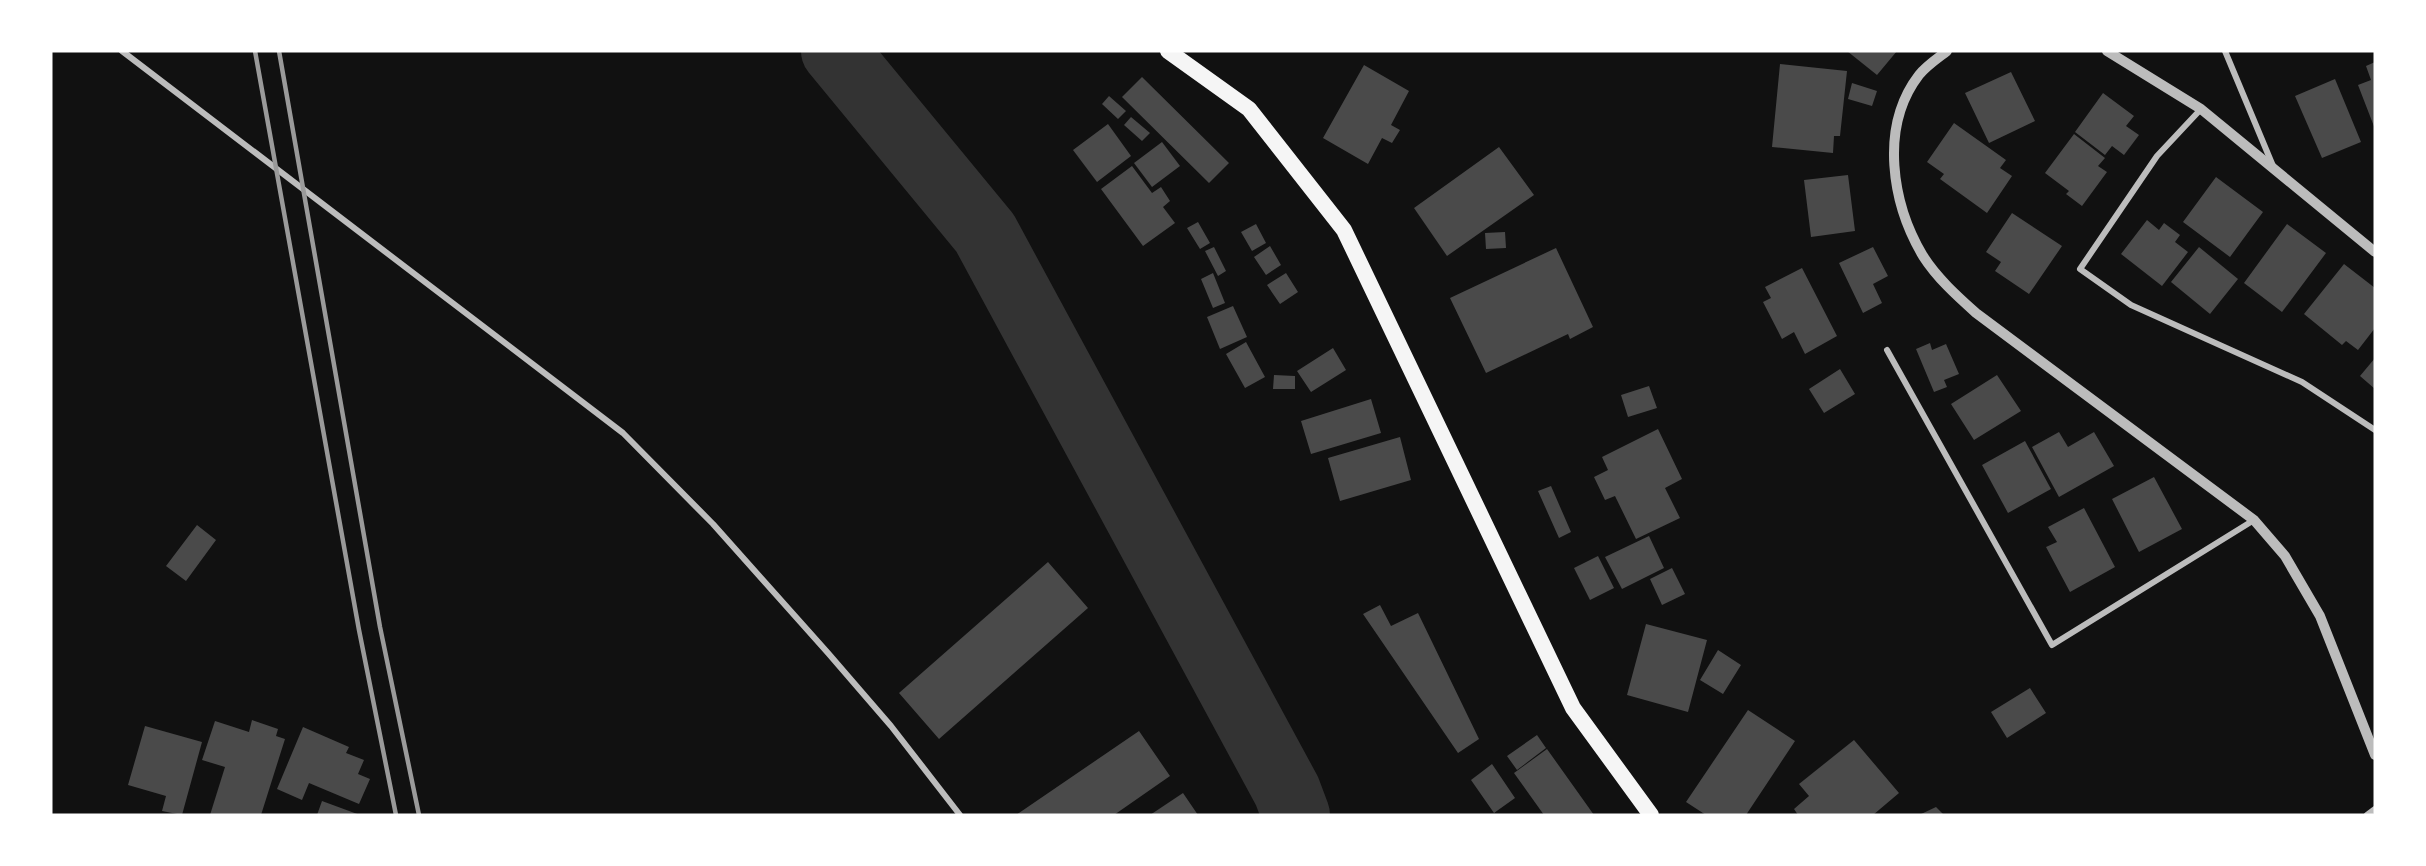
<svg xmlns="http://www.w3.org/2000/svg" width="2426" height="866" font-family="'Fira Sans Condensed',sans-serif">
  <rect width="100%" height="100%" fill="#111"/>
  <g fill="none" stroke-linecap="round" stroke-linejoin="round">
    <path stroke="#333" stroke-width="68" d="M835,51L985,233L1287,791L1296,815"/>
  </g>
  <path fill="#4a4a4a" d="M1847,51H1897L1877,75Z
    M2375,62V129L2358,85L2371,80L2366,66Z
    M1780,64L1847,71L1840,136H1834L1833,153L1772,147Z
    M1364,65L1409,91L1391,125L1400,130L1392,143L1382,138L1368,164L1323,138Z
    M2011,72L2035,121L1989,143L1965,93Z
    M1142,77L1229,163L1209,183L1122,97Z
    M2335,79L2361,142L2322,158L2295,96Z
    M1852,83L1877,91L1872,106L1848,99Z
    M2103,93L2134,116L2126,126L2139,135L2124,155L2112,146L2105,155L2075,132Z
    M1109,96L1126,111L1118,119L1102,104Z
    M1131,117L1150,133L1142,141L1124,125Z
    M1954,123L2006,160L2000,168L2012,176L1987,213L1940,179L1944,174L1927,162Z
    M1108,124L1131,156L1097,182L1073,150Z
    M2074,134L2105,158L2098,166L2107,172L2082,206L2066,194L2069,191L2045,173Z
    M1162,142L1180,166L1152,187L1134,163Z
    M1499,147L1534,195L1447,256L1414,208Z
    M1132,166L1152,193L1161,187L1170,201L1163,207L1175,223L1143,246L1101,189Z
    M1848,175L1855,231L1811,237L1804,180Z
    M2216,177L2263,212L2230,257L2183,222Z
    M2012,213L2062,246L2029,294L1995,271L2001,262L1986,252Z
    M2147,220L2159,230L2164,223L2180,235L2175,242L2188,252L2162,286L2121,254Z
    M1198,222L1210,243L1200,249L1187,228Z
    M1256,224L1266,243L1252,251L1241,232Z
    M2287,224L2326,253L2282,312L2244,283Z
    M1505,232L1506,248L1486,249L1485,233Z
    M1270,246L1281,265L1266,275L1254,257Z
    M1214,247L1226,271L1218,276L1205,251Z
    M1873,247L1888,276L1873,284L1882,303L1863,313L1839,263Z
    M2199,247L2238,279L2210,314L2171,282Z
    M1556,248L1593,327L1570,339L1568,334L1486,373L1450,298Z
    M2344,264L2375,288V328L2358,350L2346,341L2342,345L2304,314Z
    M1802,268L1837,336L1805,354L1794,332L1782,339L1763,302L1771,298L1765,287Z
    M1213,273L1225,303L1213,308L1201,279Z
    M1286,273L1298,292L1280,304L1267,285Z
    M1233,306L1247,337L1220,349L1207,317Z
    M1246,342L1265,377L1245,388L1226,354Z
    M1930,343L1932,350L1946,344L1959,374L1944,380L1947,387L1934,392L1916,349Z
    M1333,348L1346,370L1311,392L1297,371Z
    M2375,358V389L2360,376Z
    M1840,369L1855,394L1824,413L1809,389Z
    M1274,375L1295,376V389H1273Z
    M1997,375L2021,411L1974,440L1951,404Z
    M1649,386L1657,408L1628,417L1621,395Z
    M1371,399L1381,433L1311,454L1301,421Z
    M1658,429L1682,479L1665,488L1680,518L1636,539L1615,496L1605,500L1594,477L1608,470L1602,457Z
    M2059,432L2068,447L2094,432L2114,466L2059,497L2032,447Z
    M1400,437L1411,480L1340,501L1328,458Z
    M2025,441L2051,489L2008,513L1982,465Z
    M2154,477L2182,529L2139,552L2112,499Z
    M1551,486L1571,532L1559,538L1538,491Z
    M2084,508L2115,567L2070,592L2046,547L2057,542L2048,527Z
    M197,525L216,540L186,581L166,566Z
    M1649,536L1664,568L1622,589L1605,557Z
    M1598,556L1614,588L1590,600L1574,568Z
    M1048,562L1088,608L939,739L899,693Z
    M1672,568L1685,594L1662,605L1650,579Z
    M1380,605L1391,626L1418,613L1479,739L1458,753L1363,614Z
    M1646,624L1707,640L1688,712L1627,695Z
    M1718,650L1741,665L1723,694L1700,680Z
    M2030,688L2046,713L2007,738L1991,712Z
    M1748,710L1795,741L1746,815H1706L1686,802Z
    M252,720L278,729L276,736L285,739L261,815H210L225,767L202,760L215,721L249,732Z
    M145,726L202,742L182,815L162,811L166,796L128,785Z
    M303,727L349,747L346,753L364,760L358,774L370,779L359,804L309,783L302,800L277,789Z
    M1139,731L1170,776L1114,815H1016Z
    M1537,735L1546,748L1517,770L1507,756Z
    M1854,740L1899,793L1873,815H1798L1794,809L1809,796L1799,784Z
    M1547,749L1594,815H1544L1514,773Z
    M1492,764L1515,798L1494,813L1471,780Z
    M1183,793L1198,815H1150Z
    M322,801L360,815H317Z
    M1936,807L1944,815H1919Z"/>
  <g fill="none" stroke-linecap="round" stroke-linejoin="round">
    <path stroke="#bcbcbc" stroke-width="6" d="M122,51L623,433L713,524L828,653L891,726L960,815
      M2225,51L2273,166
      M2201,109L2157,156L2080,269L2131,305L2302,382L2375,430
      M1887,350L2052,645L2254,520
      M2367,815L2375,809"/>
    <path stroke="#bcbcbc" stroke-width="10" d="M1947,51C1938,58 1926,66 1919,75C1879,127 1892,204 1923,256C1937,278 1957,296 1976,313L2254,520L2285,556L2320,616L2375,755
      M2107,51L2201,109L2375,252"/>
    <path stroke="#f5f5f5" stroke-width="16" d="M1168,51L1249,109L1344,230L1573,708L1651,815"/>
    <path stroke="#9a9a9a" stroke-width="4.5" d="M255,51L359,630L396,815
      M279,51L380,627L419,815"/>
  </g>
  <rect width="2426" height="866" fill="none" stroke="#ffffff" stroke-width="105"/>
</svg>
